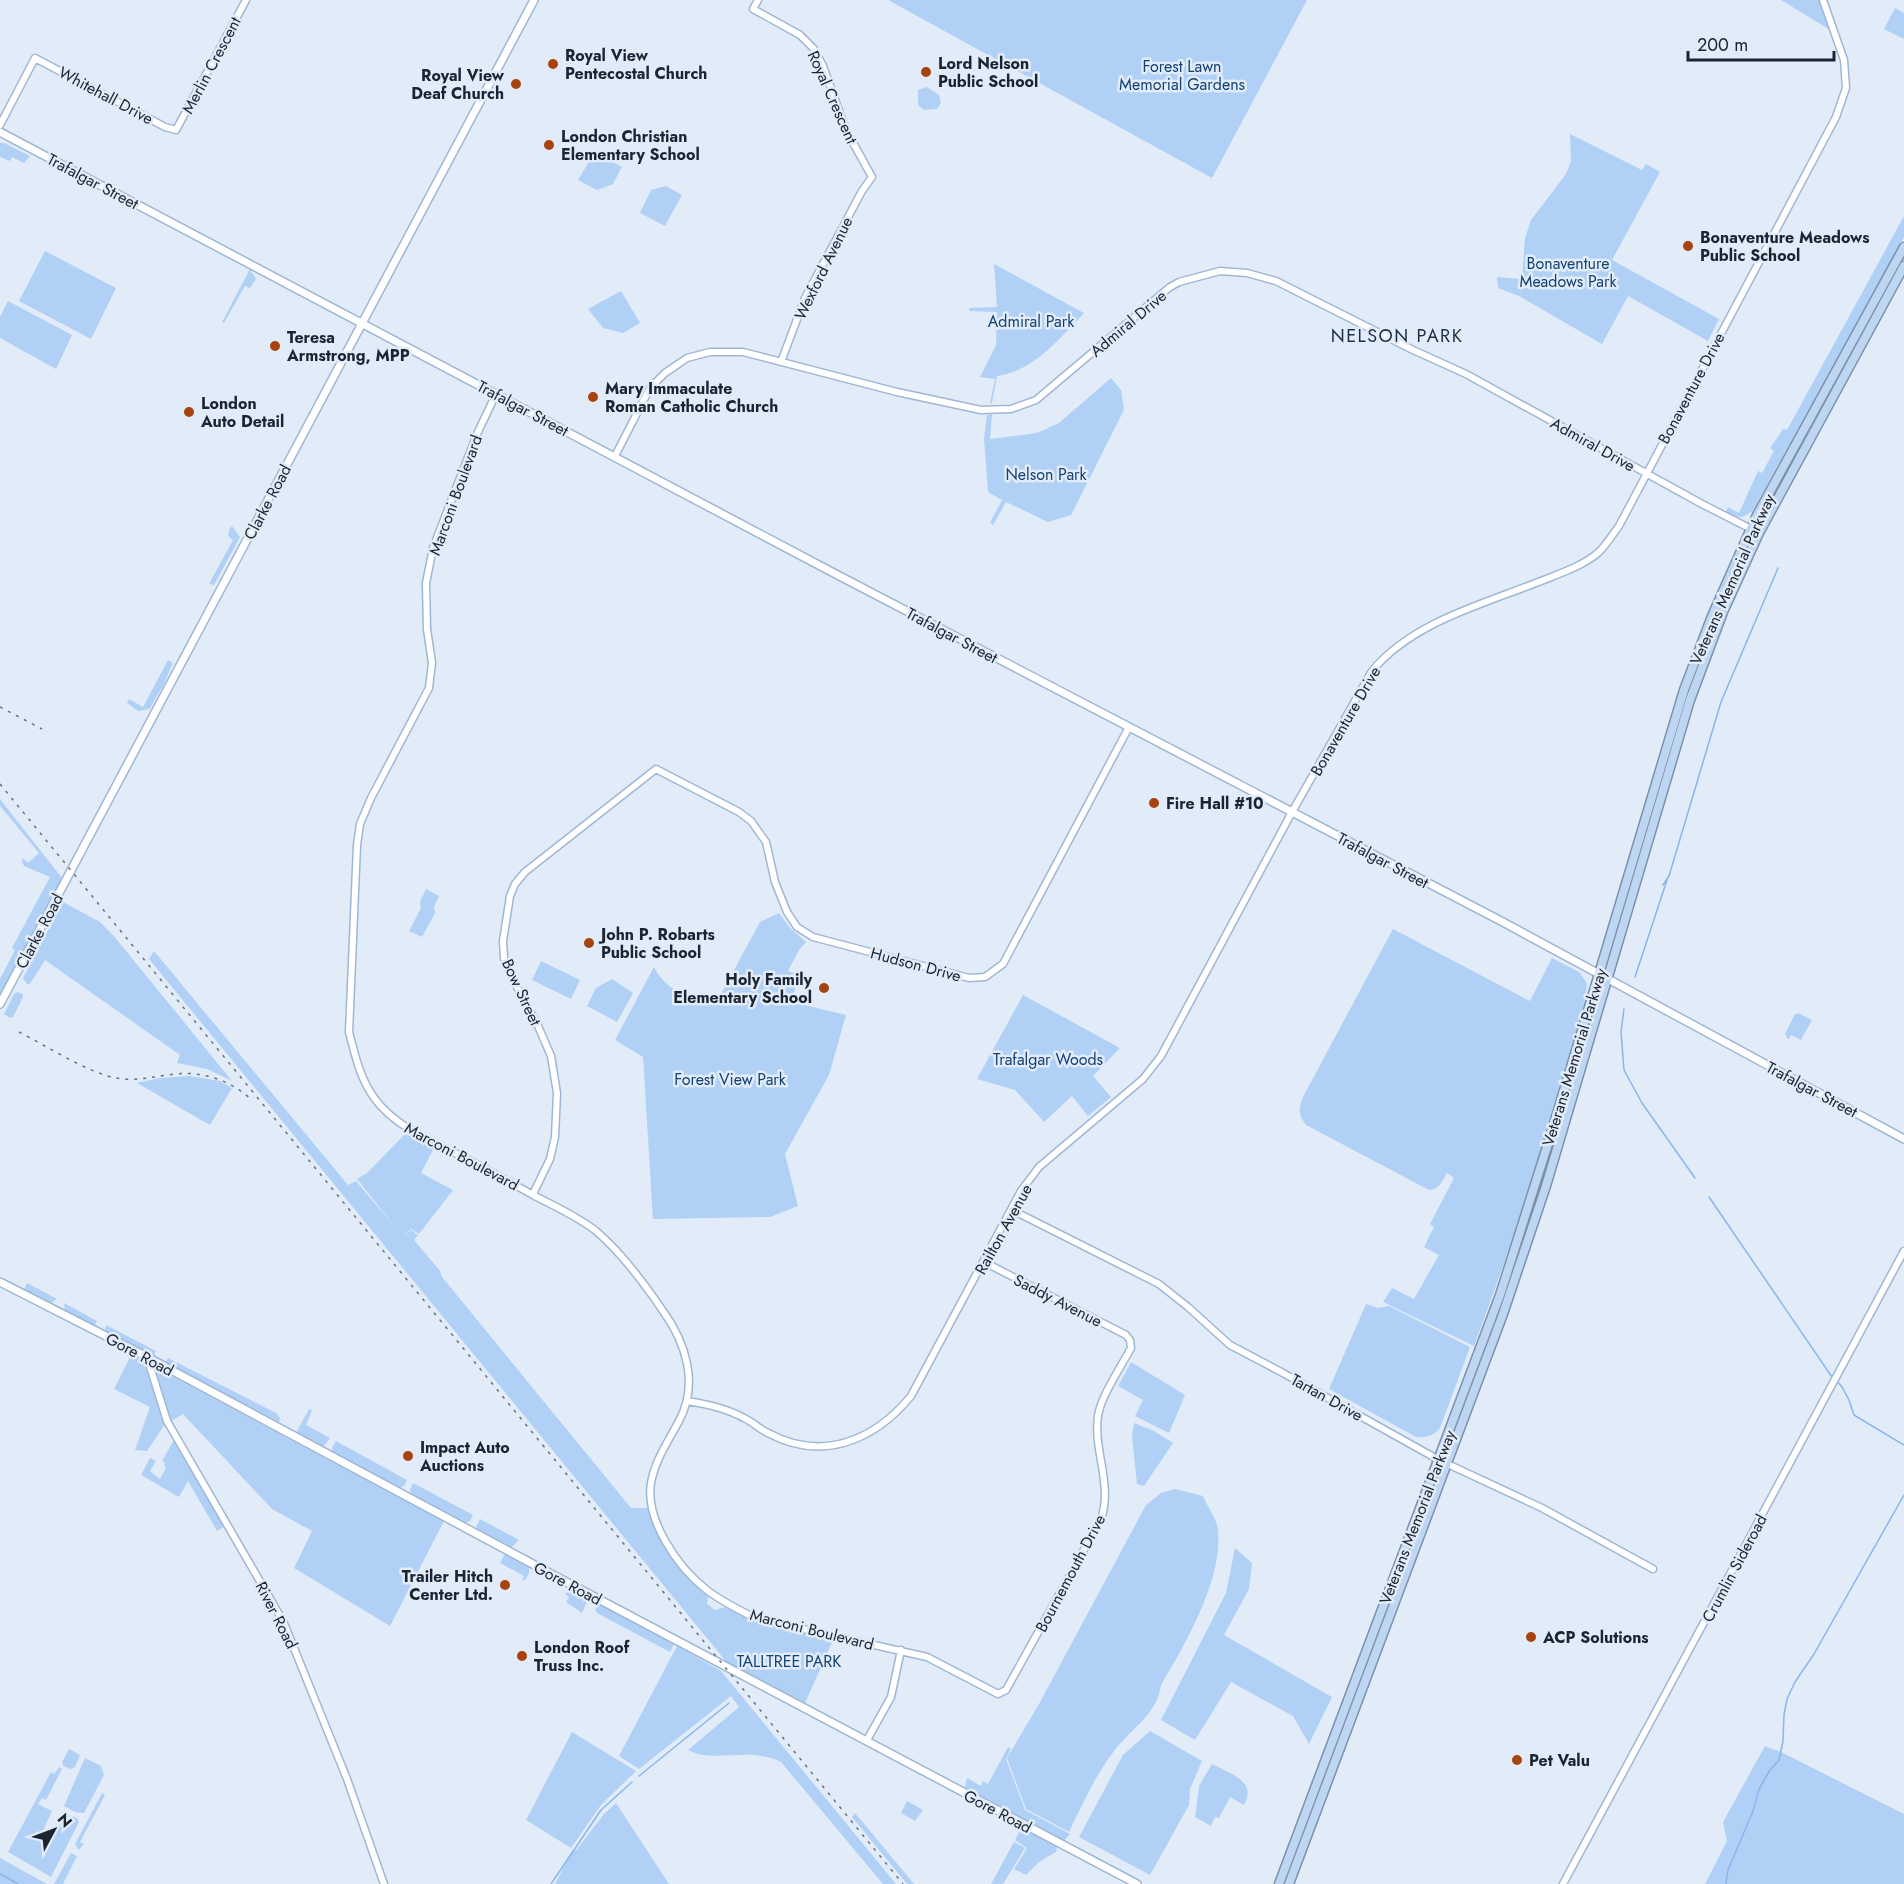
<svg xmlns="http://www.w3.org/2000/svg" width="1904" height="1884" font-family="Jost,sans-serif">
  <rect width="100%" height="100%" fill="#e2ecf9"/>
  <path fill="#b0d0f6" d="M888,0H1307L1212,178Z
    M1781,0H1820L1830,30L1827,28Z
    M1895,8L1904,13V39L1884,29Z
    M927,87L939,95L941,103L937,109L924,110L918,105V90Z
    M1570,134L1642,170L1646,164L1660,172L1612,260L1719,319L1708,341L1628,296L1602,344L1519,296L1498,288L1497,277L1522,279L1525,238L1531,220L1566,174L1571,161Z
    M0,143H4L30,156L24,163L12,157L10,161L0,157Z
    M595,152L622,167L613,184L597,190L578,180Z
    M666,186L682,195L665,226L640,213L651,190Z
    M1904,216V237L1753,510C1743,519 1738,519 1726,512L1728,507L1739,513L1758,471L1762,473L1774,451L1770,448L1783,429L1787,430Z
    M45,251L116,288L91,339L19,301Z
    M994,264L1084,313C1061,337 1033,372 997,376L992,403H990L995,379L980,377L996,345L997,312L969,311V308L997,307Z
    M250,269L256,279L250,288L245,286L224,323L222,322Z
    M621,291L640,323L623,333L603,328L588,309Z
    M8,301L72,335L56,369L0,338V317Z
    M1111,378L1121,390L1124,410L1071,515L1048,522L1006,502L993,525L990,523L1002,500L988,492L984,439L987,415L992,414L990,439L1037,433L1059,423Z
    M232,526L240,537L214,585L209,584L233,540L228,536L230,528Z
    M168,660L173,663C169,670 167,679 163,686C158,694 154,700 150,709L138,711L127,703L129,699L143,707Z
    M0,799L62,878L0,996V979L15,950L12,948L50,877L24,866L22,862L23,858L28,863L39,853L0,806Z
    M426,889L439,896L434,907L435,913L422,937L409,931L421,908L420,902Z
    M63,902L100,922L113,935L232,1081L207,1069L177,1063L180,1055L45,960L30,984H27L23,978Z
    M779,913L789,927L806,942L799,950L788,971L798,975L792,1002L846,1015L829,1075L785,1154L798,1206L770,1217L653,1219L643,1057L615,1040L654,967C661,982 679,996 697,998C704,999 714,995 721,994L760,922Z
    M1393,929L1530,1001L1552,958L1579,972L1587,983L1585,1001C1551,1117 1517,1233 1474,1346L1383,1302L1392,1288L1414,1299L1439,1255L1424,1247L1434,1227L1430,1224L1454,1178L1447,1173C1442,1182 1439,1189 1429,1190L1306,1125C1298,1114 1298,1108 1304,1095Z
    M154,951L348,1185L356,1181L395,1227L357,1179L367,1173L408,1131L435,1146L421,1173L453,1190L419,1234L411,1229L403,1236L411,1230L418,1235L414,1240L440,1271L442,1277L631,1508H649C658,1544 680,1571 708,1595L707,1604L715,1610L725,1607C760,1625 795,1632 833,1640L805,1703L729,1665L149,959Z
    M541,961L580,980L571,999L532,980Z
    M612,979L633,993L617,1022L587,1006L596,988Z
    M17,992L23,994V997L13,1017L10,1018L4,1014L14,994Z
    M1023,995L1120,1048L1093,1076L1111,1097L1088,1116L1072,1096L1044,1122L1015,1090L977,1079Z
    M1798,1013L1812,1020L1801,1040L1791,1035L1789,1039L1787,1038L1785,1034L1795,1014Z
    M190,1076L220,1081L232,1088L210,1125L137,1083L160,1078Z
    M27,1283L57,1299L50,1304L24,1289Z
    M64,1303L97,1321L94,1326L65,1311Z
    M1366,1304L1378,1308L1389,1306L1470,1347L1440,1428C1433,1436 1427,1438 1416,1437L1329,1389Z
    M106,1325L156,1351L154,1356L152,1357L105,1331Z
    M131,1355L138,1358L145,1366L165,1424L147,1451L135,1450L150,1407L114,1389Z
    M168,1358L276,1413L280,1418L279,1422L165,1363Z
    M1131,1362L1185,1395L1169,1433L1135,1416L1143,1400L1118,1386Z
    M156,1371H162L444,1521L390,1626L294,1568L312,1531L272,1509L183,1414L171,1421L156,1376Z
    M309,1409L312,1410L306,1425L330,1438L324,1446H320L296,1433Z
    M1134,1423L1154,1431L1173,1443L1144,1486L1137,1484L1132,1436Z
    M174,1440L224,1527L217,1531L188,1481L179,1497L141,1475L150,1458L156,1461L150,1471L160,1479L166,1468L164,1466L165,1463L162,1461Z
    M336,1441L407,1480L404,1486L399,1488L333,1453L332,1448Z
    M413,1483L473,1515L470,1521L465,1523L412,1495L410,1490Z
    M1175,1489L1203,1496C1207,1506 1217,1519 1218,1530C1223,1579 1186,1643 1161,1685C1158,1713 1130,1730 1114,1751C1095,1776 1082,1805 1069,1832L1026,1809L1007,1758L1039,1704L1146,1505L1161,1493Z
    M480,1519L519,1540L511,1548L478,1530L476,1527Z
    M1235,1548L1252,1563L1249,1589L1224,1635L1332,1697L1309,1744L1293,1716L1231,1682L1195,1740L1161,1720L1226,1593Z
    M505,1553L529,1566V1573L525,1580H522L524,1576L500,1563Z
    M572,1589L585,1596L587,1601L582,1613L566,1602L569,1597L565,1594Z
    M600,1604L674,1644L670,1652L597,1613L595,1609Z
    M677,1646L721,1671L896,1884H883L781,1762C749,1746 713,1764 688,1750L739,1707L731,1696L639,1769L619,1756Z
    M1150,1731L1202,1761L1190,1789L1189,1805L1150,1875L1079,1837L1123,1755Z
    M572,1732L636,1771L601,1805L571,1848L526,1820Z
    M1765,1746L1781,1752L1904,1814V1884H1705L1727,1841L1723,1822Z
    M1008,1747L1011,1749L1006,1759L1025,1810L1070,1834L1065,1840H1060L969,1791L965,1787L967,1778L981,1786L983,1781L988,1784Z
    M69,1749L80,1755L75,1767L71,1769L63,1766L62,1762Z
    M85,1758L101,1766L104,1775L84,1813L75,1812L64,1806Z
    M1212,1764C1229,1773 1258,1781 1244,1805L1230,1797L1219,1818L1215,1817L1211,1826L1195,1817L1199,1786Z
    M59,1767L62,1769L46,1800L42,1798L38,1804L52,1811L41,1835L51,1841L65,1814L77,1818L79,1822L51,1877L8,1852L51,1772L54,1774Z
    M102,1793L105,1795L80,1842L84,1844L79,1850L75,1844Z
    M907,1801L923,1810L915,1821L901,1813Z
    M616,1803L669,1884H555L571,1853L577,1849L604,1814Z
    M855,1813L914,1884H907L852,1817Z
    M1021,1828L1056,1846L1057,1849L1056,1852L1039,1862L1026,1875L1014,1869L1027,1848L1015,1840Z
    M1014,1842L1025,1848L1003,1884H991Z
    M71,1853L77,1856L63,1884H54Z
    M0,1858L47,1884H0Z"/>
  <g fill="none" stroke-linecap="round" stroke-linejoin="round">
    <path stroke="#88b6eb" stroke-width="1.5" d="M1663,885L1669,876L1721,702L1778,568
      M1635,977L1667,880
      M1624,1009L1621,1032L1624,1070L1642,1103L1695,1178
      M1709,1197L1832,1377
      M1836,1380L1842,1387L1849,1400L1854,1415L1904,1445
      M639,1776L729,1703
      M0,1874L18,1884
      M551,1884L601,1810L632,1782
      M1726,1884L1728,1870L1753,1811L1759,1789L1770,1770L1779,1760L1783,1741L1784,1715L1787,1699L1795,1682L1814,1654L1904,1495"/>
    <g stroke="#9fb7d4" stroke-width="9">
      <path id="tertiary" d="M758,0L753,9L800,35L814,49L823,66L846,130L872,177L862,191L805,298L781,362
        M0,125L35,58L165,127L176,130L246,0
        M496,394L477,434L433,548L426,583L427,629L432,663L429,688L371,798L360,824L357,845L349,1032C355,1055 360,1079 375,1099C395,1126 428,1139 457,1154C483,1167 508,1181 533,1195C554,1206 577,1216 596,1231C622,1253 644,1283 663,1311C686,1343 699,1384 679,1421C669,1440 657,1457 652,1478C642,1517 678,1568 708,1591C723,1602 739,1610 755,1618L927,1657L998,1694L1006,1690L1101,1519C1113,1485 1093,1450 1098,1416C1100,1398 1122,1365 1131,1348L1130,1340L1126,1335L984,1262
        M615,456L650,388L665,373L687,358L710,352H743L897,392L981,410L1011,409L1036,400L1170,287L1179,282L1220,271L1247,273L1276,281L1413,350L1466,374L1702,504L1759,533
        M533,1194L550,1159L555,1137L557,1093L551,1056L538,1026L509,972L504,958L503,941L510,896L515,884L525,872L656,769L739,812L751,821L766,842L775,882L787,912L797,927L813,937L969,978L985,977L1003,964L1129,727
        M1012,1210L1159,1284L1188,1307L1230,1345L1283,1373L1439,1460L1542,1508L1653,1569
        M147,1357L167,1421L283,1621L347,1779L384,1884
        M687,1401C707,1404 726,1408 744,1418C753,1422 759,1429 768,1433C822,1462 874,1441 911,1396L1021,1191L1039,1167L1143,1079L1161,1056L1292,812L1372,671C1412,622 1484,604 1541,581C1561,573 1583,566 1599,552C1606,545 1613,534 1619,526L1836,117L1846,88L1844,60L1823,0
        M867,1740L891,1697L901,1650
        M1563,1884L1904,1251"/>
    </g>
    <g stroke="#9fb7d4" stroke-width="10">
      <path id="secondary" d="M0,132L830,571L1501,921L1904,1139
        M0,1004L534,0
        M0,1282L147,1357L570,1584L1137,1884"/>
    </g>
    <g stroke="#7b91ab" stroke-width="11">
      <path id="trunk" d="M1279,1884L1500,1295L1551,1134L1684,690L1712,616L1757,515L1904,247
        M1289,1884L1503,1314L1546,1186L1690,700L1723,612L1759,533L1904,266"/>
    </g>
    <use href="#tertiary" stroke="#fff" stroke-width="6"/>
    <use href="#secondary" stroke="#fff" stroke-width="7"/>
    <use href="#trunk" stroke="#bed6f2" stroke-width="8"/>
    <path stroke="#67707c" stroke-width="1.5" stroke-dasharray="3 6" stroke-linecap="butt" d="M0,707L42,729
      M0,784L903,1884
      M19,1032C47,1046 86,1072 116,1078C136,1082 155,1076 176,1074C204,1071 231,1081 252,1100"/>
  </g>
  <g fill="#a7440e" stroke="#e2ecf9" stroke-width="2">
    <circle cx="553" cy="64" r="6"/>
    <circle cx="926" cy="72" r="6"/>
    <circle cx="516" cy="84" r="6"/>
    <circle cx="549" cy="145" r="6"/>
    <circle cx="1688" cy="246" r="6"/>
    <circle cx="275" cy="346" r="6"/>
    <circle cx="593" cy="397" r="6"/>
    <circle cx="189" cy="412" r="6"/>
    <circle cx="1154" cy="803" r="6"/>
    <circle cx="589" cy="943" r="6"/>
    <circle cx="824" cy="988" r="6"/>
    <circle cx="408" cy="1456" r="6"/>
    <circle cx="505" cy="1585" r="6"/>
    <circle cx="1531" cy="1637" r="6"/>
    <circle cx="522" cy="1656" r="6"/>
    <circle cx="1517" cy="1760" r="6"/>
  </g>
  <g text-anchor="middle" stroke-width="5" stroke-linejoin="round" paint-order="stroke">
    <g font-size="16" font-weight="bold" fill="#1b242f" stroke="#e2ecf9" text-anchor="start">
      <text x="565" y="61">Royal View<tspan x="565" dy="18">Pentecostal Church</tspan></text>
      <text x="938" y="69">Lord Nelson<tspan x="938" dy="18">Public School</tspan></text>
      <text x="504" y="81" text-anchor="end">Royal View<tspan x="504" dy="18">Deaf Church</tspan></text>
      <text x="561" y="142">London Christian<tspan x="561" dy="18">Elementary School</tspan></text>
      <text x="1700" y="243">Bonaventure Meadows<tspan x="1700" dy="18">Public School</tspan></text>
      <text x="287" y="343">Teresa<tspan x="287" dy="18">Armstrong, MPP</tspan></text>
      <text x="605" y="394">Mary Immaculate<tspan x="605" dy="18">Roman Catholic Church</tspan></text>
      <text x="201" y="409">London<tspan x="201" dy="18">Auto Detail</tspan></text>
      <text x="1166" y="809">Fire Hall #10</text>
      <text x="601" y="940">John P. Robarts<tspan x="601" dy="18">Public School</tspan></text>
      <text x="812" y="985" text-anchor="end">Holy Family<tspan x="812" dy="18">Elementary School</tspan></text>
      <text x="420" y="1453">Impact Auto<tspan x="420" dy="18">Auctions</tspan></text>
      <text x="493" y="1582" text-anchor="end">Trailer Hitch<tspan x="493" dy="18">Center Ltd.</tspan></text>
      <text x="1543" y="1643">ACP Solutions</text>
      <text x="534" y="1653">London Roof<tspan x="534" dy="18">Truss Inc.</tspan></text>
      <text x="1529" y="1766">Pet Valu</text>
    </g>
    <g font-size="16" fill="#1b242f" stroke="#e2ecf9">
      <text transform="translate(211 65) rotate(-62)" y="6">Merlin Crescent</text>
      <text transform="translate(106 95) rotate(28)" y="6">Whitehall Drive</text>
      <text transform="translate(833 97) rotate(66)" y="6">Royal Crescent</text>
      <text transform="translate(93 181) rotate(28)" y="6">Trafalgar Street</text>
      <text transform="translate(823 268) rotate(-64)" y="6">Wexford Avenue</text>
      <text transform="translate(1128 323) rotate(-40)" y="6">Admiral Drive</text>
      <text transform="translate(1691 388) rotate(-62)" y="6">Bonaventure Drive</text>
      <text transform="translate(523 408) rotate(28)" y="6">Trafalgar Street</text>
      <text transform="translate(1593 444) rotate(29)" y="6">Admiral Drive</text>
      <text transform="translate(455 495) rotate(-70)" y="6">Marconi Boulevard</text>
      <text transform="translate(267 502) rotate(-62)" y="6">Clarke Road</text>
      <text transform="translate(1732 579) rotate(-66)" y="6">Veterans Memorial Parkway</text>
      <text transform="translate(952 635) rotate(28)" y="6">Trafalgar Street</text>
      <text transform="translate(1345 721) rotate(-60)" y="6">Bonaventure Drive</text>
      <text transform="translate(1383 860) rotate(28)" y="6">Trafalgar Street</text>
      <text transform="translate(39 931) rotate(-62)" y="6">Clarke Road</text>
      <text transform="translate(916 964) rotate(15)" y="6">Hudson Drive</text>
      <text transform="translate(522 992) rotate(65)" y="6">Bow Street</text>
      <text transform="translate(1574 1057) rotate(-73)" y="6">Veterans Memorial Parkway</text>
      <text transform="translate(1812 1089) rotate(28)" y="6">Trafalgar Street</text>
      <text transform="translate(462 1156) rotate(28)" y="6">Marconi Boulevard</text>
      <text transform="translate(1003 1229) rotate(-61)" y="6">Railton Avenue</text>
      <text transform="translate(1058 1300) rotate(27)" y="6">Saddy Avenue</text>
      <text transform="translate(140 1354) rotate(28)" y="6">Gore Road</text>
      <text transform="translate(1327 1397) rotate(29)" y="6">Tartan Drive</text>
      <text transform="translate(1417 1517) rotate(-69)" y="6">Veterans Memorial Parkway</text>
      <text transform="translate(1734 1568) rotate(-62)" y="6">Crumlin Sideroad</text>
      <text transform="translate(1070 1573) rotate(-62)" y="6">Bournemouth Drive</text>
      <text transform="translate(568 1583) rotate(28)" y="6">Gore Road</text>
      <text transform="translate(277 1615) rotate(63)" y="6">River Road</text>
      <text transform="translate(812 1629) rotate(14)" y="6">Marconi Boulevard</text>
      <text transform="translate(998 1811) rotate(28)" y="6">Gore Road</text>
    </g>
    <g font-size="16" fill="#134172" stroke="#e2ecf9">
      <text x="1182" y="72">Forest Lawn<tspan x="1182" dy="18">Memorial Gardens</tspan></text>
      <text x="1568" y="269">Bonaventure<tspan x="1568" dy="18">Meadows Park</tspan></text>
      <text x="1031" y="327">Admiral Park</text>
      <text x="1046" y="480">Nelson Park</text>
      <text x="1048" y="1065">Trafalgar Woods</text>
      <text x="730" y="1085">Forest View Park</text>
      <text x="789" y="1667">TALLTREE PARK</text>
    </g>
    <g font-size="18" letter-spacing="1.5" fill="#192d44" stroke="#e2ecf9">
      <text x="1397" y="342">NELSON PARK</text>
    </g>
  </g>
  <g transform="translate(54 1830) rotate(49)" stroke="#e2ecf9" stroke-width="4.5" paint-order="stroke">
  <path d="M0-4.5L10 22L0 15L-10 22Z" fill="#1b242f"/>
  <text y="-9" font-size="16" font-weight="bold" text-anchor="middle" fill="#1b242f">N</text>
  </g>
  <path d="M1688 51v9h146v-9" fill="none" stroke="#1b242f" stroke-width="3"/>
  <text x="1697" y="51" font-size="18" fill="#1b242f" stroke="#e2ecf9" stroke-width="4.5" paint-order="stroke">200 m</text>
</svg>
